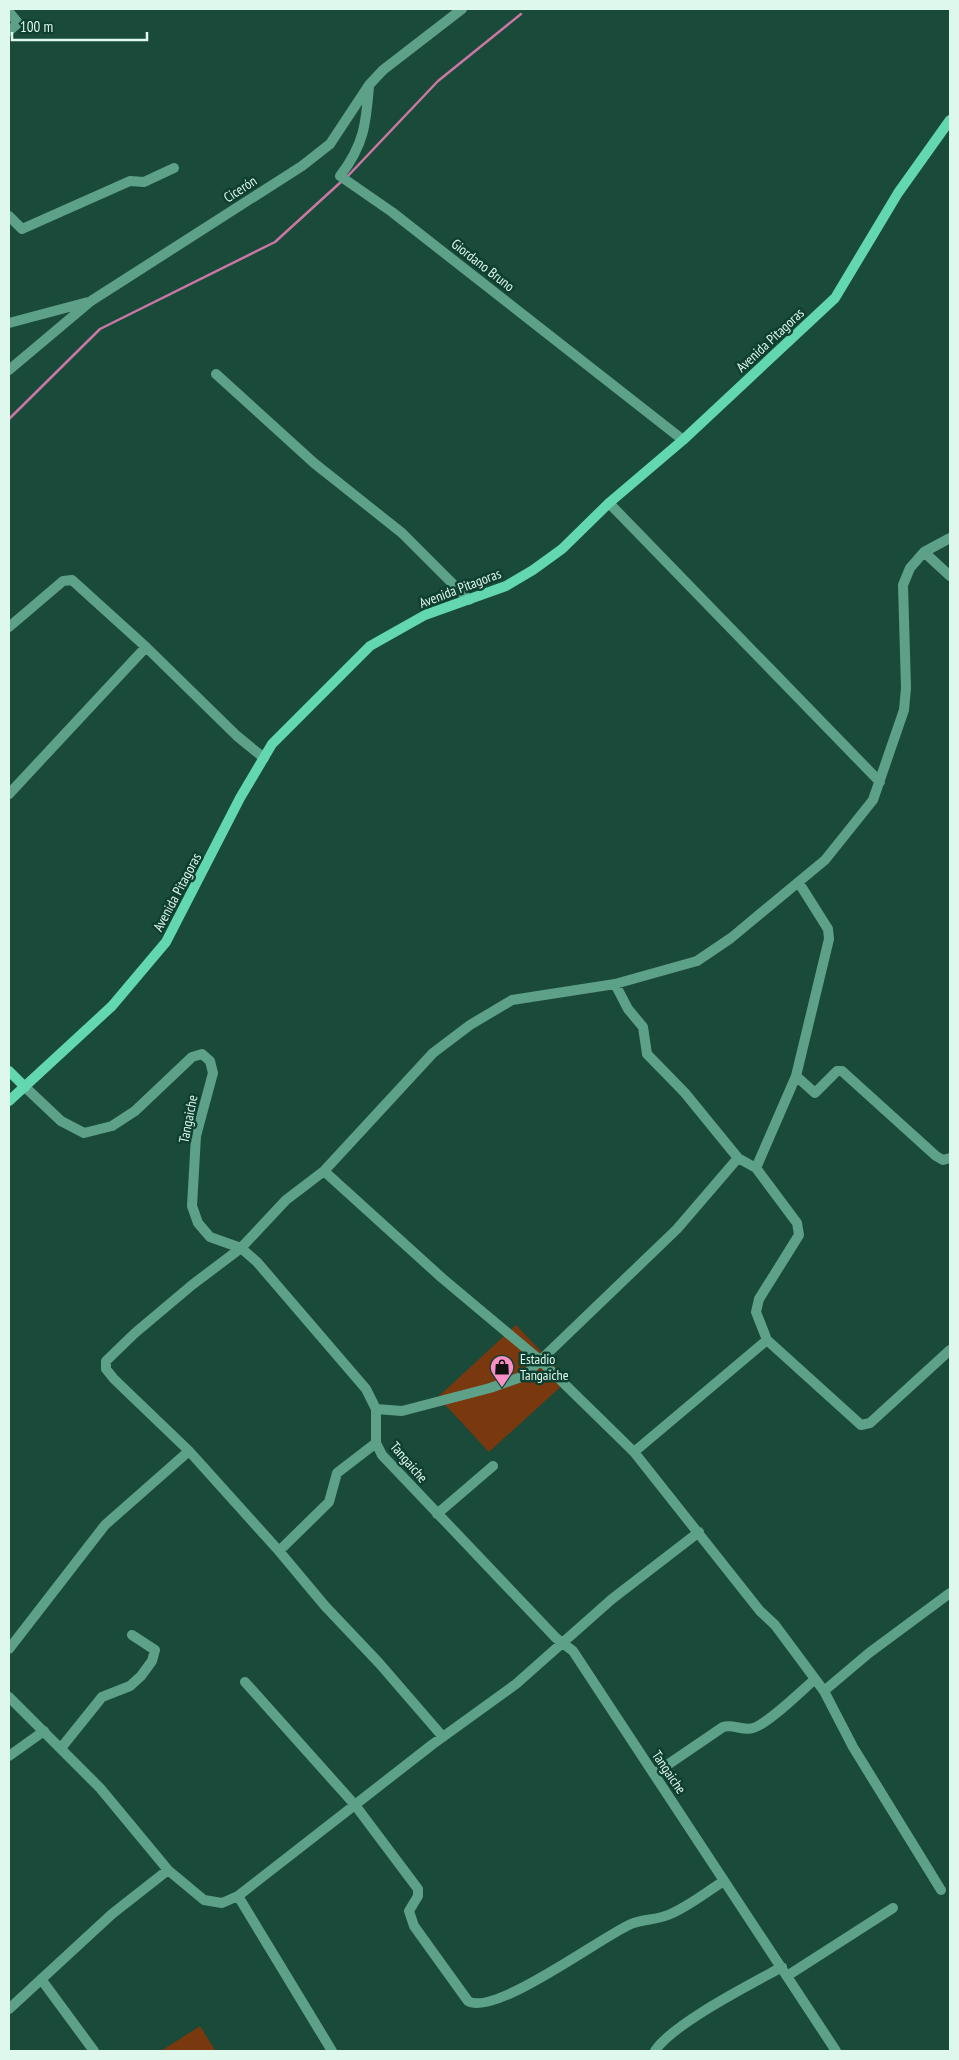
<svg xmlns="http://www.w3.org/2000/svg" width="959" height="2060" font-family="'PT Sans Narrow',sans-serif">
  <rect width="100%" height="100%" fill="#1a4a3a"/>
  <path fill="#79380e" d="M516,1325L568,1380L489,1452L438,1397Z
    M200,2026L215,2050L161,2051Z"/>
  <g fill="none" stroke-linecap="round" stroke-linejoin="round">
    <path stroke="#ca77a1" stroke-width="2.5" d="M346,178L438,81L521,14
      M9,419L100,329L275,242L342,181"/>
    <path stroke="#5da188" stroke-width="10" d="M9,12L18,23L9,31
      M369,86C366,124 364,145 340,176L392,212L683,440
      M9,216L22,229L130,181L144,182L174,168
      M9,323L88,302
      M9,370L91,301L302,166L330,144L369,85L383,70L462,9
      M216,374L314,463L402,533L469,600
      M609,503L880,782
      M924,552L950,538
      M9,627L63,581L72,580L146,647L237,736L264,758
      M9,794L146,647
      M799,883L828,929L829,939L796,1076L756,1168L797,1223L799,1235L759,1299L756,1312L767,1340L861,1425L870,1423L950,1350
      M615,984L628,1009L643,1027L647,1054L685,1093L738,1158
      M796,1076L815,1093L837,1071H842L936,1156L943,1160L950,1158
      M25,1087L61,1121L84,1133L112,1126L135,1111L192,1057L202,1054L210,1061L213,1073L196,1136L192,1206L198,1223L210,1237L241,1248L257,1262L366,1389L376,1409V1443L382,1455L556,1638L573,1651L836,2051
      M324,1171L442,1278L541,1361L634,1452L760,1611L775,1625L824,1691L869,1653L950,1593
      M376,1409L402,1411L490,1388L524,1376L677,1229L738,1158L756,1168
      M634,1452L767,1340
      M437,1514L493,1466
      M279,1551L329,1502L337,1473L376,1443
      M9,1649L105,1525L189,1451
      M245,1682L355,1805L418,1889V1896L409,1911L414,1926L468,2001C495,2017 601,1937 631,1924C643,1919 656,1920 668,1915C688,1907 706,1892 724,1881
      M824,1691L853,1747L941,1890
      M9,1697L100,1788L168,1870L204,1900L222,1903L238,1896L433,1744L516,1684L612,1599L699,1532
      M443,1737L379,1663L325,1606L279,1551L189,1451L114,1379L106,1369V1361L135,1333L192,1285L241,1248L286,1200L324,1171L433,1053L470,1025L512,1000L615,984L697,961L731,938L825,860L873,800L904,710L906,688L903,585L910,568L924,552L950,576
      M61,1748L102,1697L130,1686L141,1676L152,1661L155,1650L132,1635
      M9,1756L44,1731
      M654,1774L723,1727C733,1724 743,1731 753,1728C768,1724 801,1691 814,1680
      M238,1896L332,2051
      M787,1976L893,1908
      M41,1979L94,2051
      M9,2009L112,1914L168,1870
      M655,2051C672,2024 751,1984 782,1967"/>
    <path stroke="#63d7b0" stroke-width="10" d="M9,1071L25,1087
      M9,1101L112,1006L166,942L240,798L272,744L370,646L425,615L506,586L533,570L562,549L609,503L683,440L835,298L898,193L950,120"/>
  </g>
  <defs>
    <g id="shop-pin" transform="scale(1.25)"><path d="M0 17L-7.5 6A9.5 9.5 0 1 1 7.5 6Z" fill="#fa8fc7" stroke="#0e3f30"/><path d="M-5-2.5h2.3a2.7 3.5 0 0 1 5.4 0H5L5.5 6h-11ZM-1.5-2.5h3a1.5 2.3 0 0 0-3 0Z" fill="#111"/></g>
  </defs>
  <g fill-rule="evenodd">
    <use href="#shop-pin" x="502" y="1367"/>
  </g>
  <g text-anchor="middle" stroke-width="5" stroke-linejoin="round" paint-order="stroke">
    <g font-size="14" fill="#dff8ed" stroke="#0e3f30">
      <text transform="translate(240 189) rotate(-33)" y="5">Cicerón</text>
      <text transform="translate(483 265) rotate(38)" y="5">Giordano Bruno</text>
      <text transform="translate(770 340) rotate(-43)" y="5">Avenida Pitagoras</text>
      <text transform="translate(460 588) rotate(-21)" y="5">Avenida Pitagoras</text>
      <text transform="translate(177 892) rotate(-62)" y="5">Avenida Pitagoras</text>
      <text transform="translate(188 1119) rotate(-79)" y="5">Tangaiche</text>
      <text transform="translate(409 1462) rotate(49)" y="5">Tangaiche</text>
      <text transform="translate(669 1772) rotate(56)" y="5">Tangaiche</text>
    </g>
    <g font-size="14" fill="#dff8ed" stroke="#0e3f30" text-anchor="start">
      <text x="520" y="1364">Estadio<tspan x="520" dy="16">Tangaiche</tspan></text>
    </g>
  </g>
  <rect width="959" height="2060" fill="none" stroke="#dff8ed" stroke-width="20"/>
  <path d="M12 32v8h135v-8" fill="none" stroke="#dff8ed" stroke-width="2.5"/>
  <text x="20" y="32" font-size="15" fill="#dff8ed" stroke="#0e3f30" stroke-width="4" paint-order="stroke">100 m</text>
</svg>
